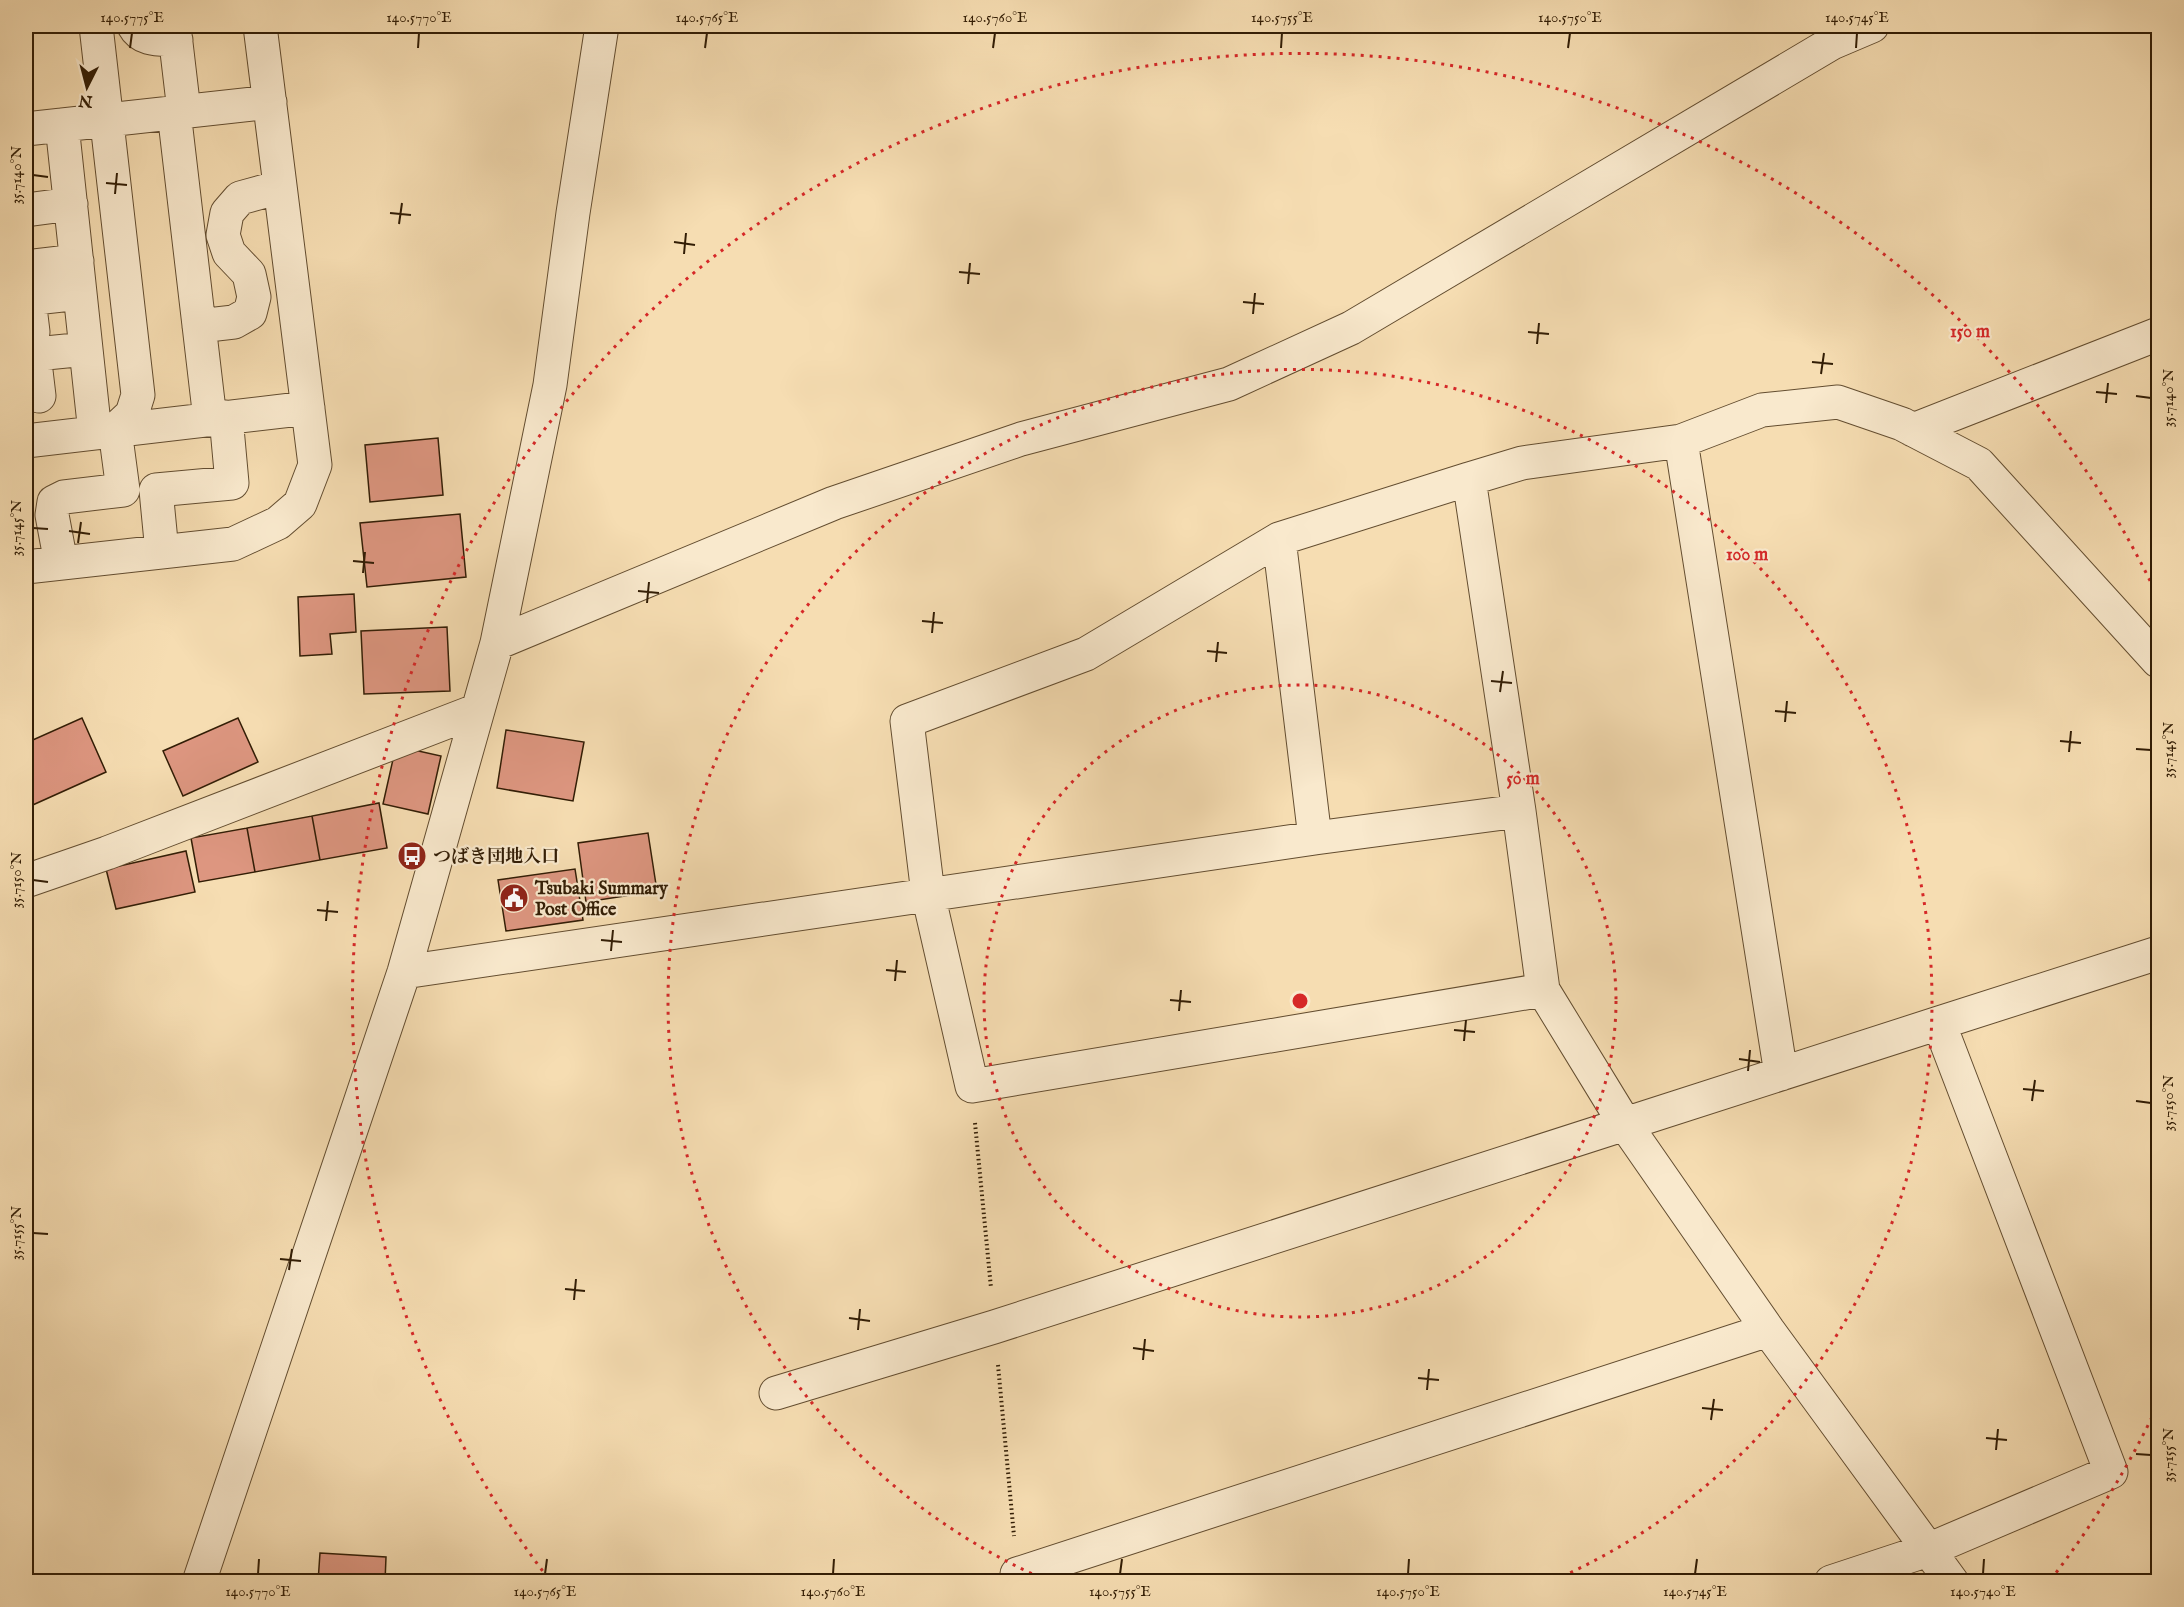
<svg xmlns="http://www.w3.org/2000/svg" width="2184" height="1607" font-family="'IM FELL English','Noto Serif JP',serif">
  <rect width="100%" height="100%" fill="#f6ddb2"/>
  <filter id="stains"><feTurbulence type="fractalNoise" baseFrequency=".00333" numOctaves="4"/><feColorMatrix values="0 0 0 0 .2 0 0 0 0 .09 0 0 0 0 .02 0 0 0 .5 -.17"/></filter>
  <radialGradient id="worn" r=".72"><stop offset=".6" stop-color="#630" stop-opacity="0"/><stop offset="1" stop-color="#630" stop-opacity=".3"/></radialGradient>
  <path fill="#dd9680" stroke="#321d05" stroke-width="1.5" d="M438,438L443,495L370,502L365,445Z
    M460,514L466,577L367,587L360,523Z
    M354,594L356,632L330,634L332,654L300,656L298,597Z
    M447,627L450,691L364,694L361,631Z
    M82,718L106,772L26,808V743Z
    M238,718L258,762L183,796L163,751Z
    M506,730L584,742L573,801L497,788Z
    M396,746L441,756L428,814L383,804Z
    M379,803L387,848L320,860L312,816Z
    M312,816L320,860L255,872L247,828Z
    M247,828L255,872L199,882L191,838Z
    M648,833L657,891L586,902L578,843Z
    M186,851L195,892L116,909L106,869Z
    M575,869L583,920L506,931L498,880Z
    M320,1553L386,1557L385,1582H318Z"/>
  <g fill="none" stroke-linecap="round" stroke-linejoin="round">
    <g stroke="#634d30" stroke-width="35">
      <path id="minor" d="M134,26C142,41 160,39 176,40
        M174,26L184,111
        M174,112L210,419
        M62,125L95,433
        M26,129L270,102
        M26,210L71,204
        M26,267L77,261
        M26,299L80,293
        M29,299L33,332
        M199,326L234,322L250,313L254,297L249,274L229,253L223,235L227,213L240,198L280,187
        M34,354L39,396
        M26,355L86,349
        M1913,430L2158,334
        M26,441L308,408
        M1681,441L1762,410L1838,402L1902,424L1979,464L2158,661
        M1469,479L1519,811L1543,990L972,1086L928,894L907,721L1086,654L1279,539Z
        M1469,479L1522,463L1681,441L1781,1074
        M162,552L156,490L232,483L226,417
        M61,563L52,515L54,502L64,497L123,490L115,430L132,414L138,395L96,26
        M26,567L233,544L278,523L300,504L315,465L260,26
        M497,643L834,503L1021,439L1229,384L1351,328L1832,43L1872,26
        M1315,838L1519,811
        M26,881L107,853L478,710
        M404,972L1315,838L1279,539
        M1543,990L1625,1124L1768,1330L1952,1582
        M1939,1023L2158,953
        M776,1393L994,1327L1939,1023L2111,1472L1928,1550L1831,1582
        M1017,1574L1768,1330
        M199,1582L404,972L497,643L550,385L573,213L602,26"/>
    </g>
    <path stroke="#321d05" stroke-width="4" stroke-dasharray="1.5 3" stroke-linecap="butt" d="M975,1123L991,1288
      M998,1365L1014,1536"/>
    <use href="#minor" stroke="#f9e9cd" stroke-width="33"/>
  </g>
  <path fill="none" stroke="#321d05" stroke-width="2" d="M130,48L132,33M418,48L419,33M705,48L707,33M993,48L995,33M1281,48L1282,33M1568,48L1570,33M1856,48L1857,33M33,175L48,177M106,183L127,185M115,194L117,173M390,213L411,215M399,224L402,203M674,242L695,245M684,254L686,233M959,272L980,274M968,284L970,263M1243,302L1264,304M1253,314L1255,293M1528,332L1549,334M1537,344L1539,323M1812,362L1833,364M1821,374L1824,353M2096,392L2117,394M2136,396L2151,398M2106,403L2108,383M33,528L48,529M69,531L90,534M78,543L81,522M353,561L374,563M363,573L365,552M638,591L659,593M647,603L649,582M922,621L943,623M932,633L934,612M1207,651L1227,653M1216,662L1218,642M1491,681L1512,683M1500,692L1503,671M1775,711L1796,713M1785,722L1787,701M2060,741L2081,743M2136,749L2151,750M2069,752L2071,731M33,880L48,882M317,910L338,912M326,921L328,901M601,940L622,942M611,951L613,930M886,970L906,972M895,981L897,960M1170,1000L1191,1002M1179,1011L1181,990M1454,1030L1475,1032M1464,1041L1466,1020M1739,1059L1760,1062M1748,1071L1750,1050M2023,1089L2044,1091M2032,1101L2035,1080M2136,1101L2151,1103M33,1233L48,1234M280,1259L301,1261M289,1270L292,1249M565,1289L585,1291M574,1300L576,1279M849,1318L870,1321M858,1330L860,1309M1133,1348L1154,1351M1143,1360L1145,1339M1418,1378L1439,1380M1427,1390L1429,1369M1702,1408L1723,1410M1711,1420L1714,1399M1986,1438L2007,1440M1996,1450L1998,1429M2136,1454L2151,1455M258,1574L259,1559M545,1574L547,1559M833,1574L834,1559M1120,1574L1122,1559M1408,1574L1409,1559M1695,1574L1697,1559M1983,1574L1984,1559"/>
  <g fill="none" stroke="#d62828" stroke-width="3" stroke-dasharray="3 6">
    <circle cx="1300" cy="1001" r="316"/>
    <path d="M1048 1581A632 632 0 1 1 1552 1581"/>
    <path d="M2156 1409A948 948 0 0 1 2052 1578M548 1578A948 948 0 1 1 2156 593"/>
  </g>
  <defs>
    <g id="bus-disc" transform="scale(1.5)"><circle r="9.5" fill="#8f2418" stroke="#f9e9cd"/><path d="M-5-6H5V4H4V6H2V4H-2V6H-4V4H-5ZM-3.5-4V0h7V-4ZM-3.5 1.2v1.5H-2V1.2ZM2 1.2v1.5H3.5V1.2Z" fill="#fff"/></g>
    <g id="civic-disc" transform="scale(1.5)"><circle r="9.5" fill="#8f2418" stroke="#f9e9cd"/><path d="M-.6-6.5H3V-4.5H.6V-3L4-1V1h2V6H-6V1h2V-1L-.6-3ZM-1.2 2.5V6h2.4V2.5Z" fill="#fff"/></g>
  </defs>
  <g fill-rule="evenodd">
    <use href="#bus-disc" x="412" y="856"/>
    <use href="#civic-disc" x="514" y="898"/>
  </g>
  <g text-anchor="middle" stroke-width="4.5" stroke-linejoin="round" paint-order="stroke">
    <g font-size="18" font-weight="bold" fill="#321d05" stroke="#f9e9cd" text-anchor="start">
      <text x="433" y="862">つばき団地入口</text>
      <text x="535" y="894">Tsubaki Summary<tspan x="535" dy="21">Post Office</tspan></text>
    </g>
  </g>
  <circle cx="1300" cy="1001" r="9" fill="#d62828" stroke="#f9e9cd" stroke-width="3"/>
  <g font-size="18" text-anchor="middle" font-weight="bold" fill="#d62828" stroke="#f9e9cd" stroke-width="4.5" stroke-linejoin="round" paint-order="stroke">
    <text x="1970" y="337">150 m</text>
    <text x="1747" y="560">100 m</text>
    <text x="1523" y="784">50 m</text>
  </g>
  <rect width="2184" height="1607" fill="none" stroke="#f6ddb2" stroke-width="66"/>
  <g transform="translate(87 87) rotate(186)" stroke="#f9e9cd" stroke-width="4.5" paint-order="stroke">
  <path d="M0-4.5L10 22L0 15L-10 22Z" fill="#321d05"/>
  <text y="-9" font-size="16" font-weight="bold" text-anchor="middle" fill="#321d05">N</text>
  </g>
  <rect x="33" y="33" width="2118" height="1541" fill="none" stroke="#321d05" stroke-width="2"/>
  <g font-size="15" text-anchor="middle" fill="#321d05">
    <text x="132" y="22">140.5775°E</text>
    <text x="419" y="22">140.5770°E</text>
    <text x="707" y="22">140.5765°E</text>
    <text x="995" y="22">140.5760°E</text>
    <text x="1282" y="22">140.5755°E</text>
    <text x="1570" y="22">140.5750°E</text>
    <text x="1857" y="22">140.5745°E</text>
    <text transform="translate(16 175) rotate(-90)" y="5">35.7140°N</text>
    <text transform="translate(2168 398) rotate(-90)" y="5">35.7140°N</text>
    <text transform="translate(16 528) rotate(-90)" y="5">35.7145°N</text>
    <text transform="translate(2168 750) rotate(-90)" y="5">35.7145°N</text>
    <text transform="translate(16 880) rotate(-90)" y="5">35.7150°N</text>
    <text transform="translate(2168 1103) rotate(-90)" y="5">35.7150°N</text>
    <text transform="translate(16 1233) rotate(-90)" y="5">35.7155°N</text>
    <text transform="translate(2168 1455) rotate(-90)" y="5">35.7155°N</text>
    <text x="258" y="1596">140.5770°E</text>
    <text x="545" y="1596">140.5765°E</text>
    <text x="833" y="1596">140.5760°E</text>
    <text x="1120" y="1596">140.5755°E</text>
    <text x="1408" y="1596">140.5750°E</text>
    <text x="1695" y="1596">140.5745°E</text>
    <text x="1983" y="1596">140.5740°E</text>
  </g>
  <rect width="100%" height="100%" filter="url(#stains)"/>
  <rect width="100%" height="100%" fill="url(#worn)"/>
</svg>
